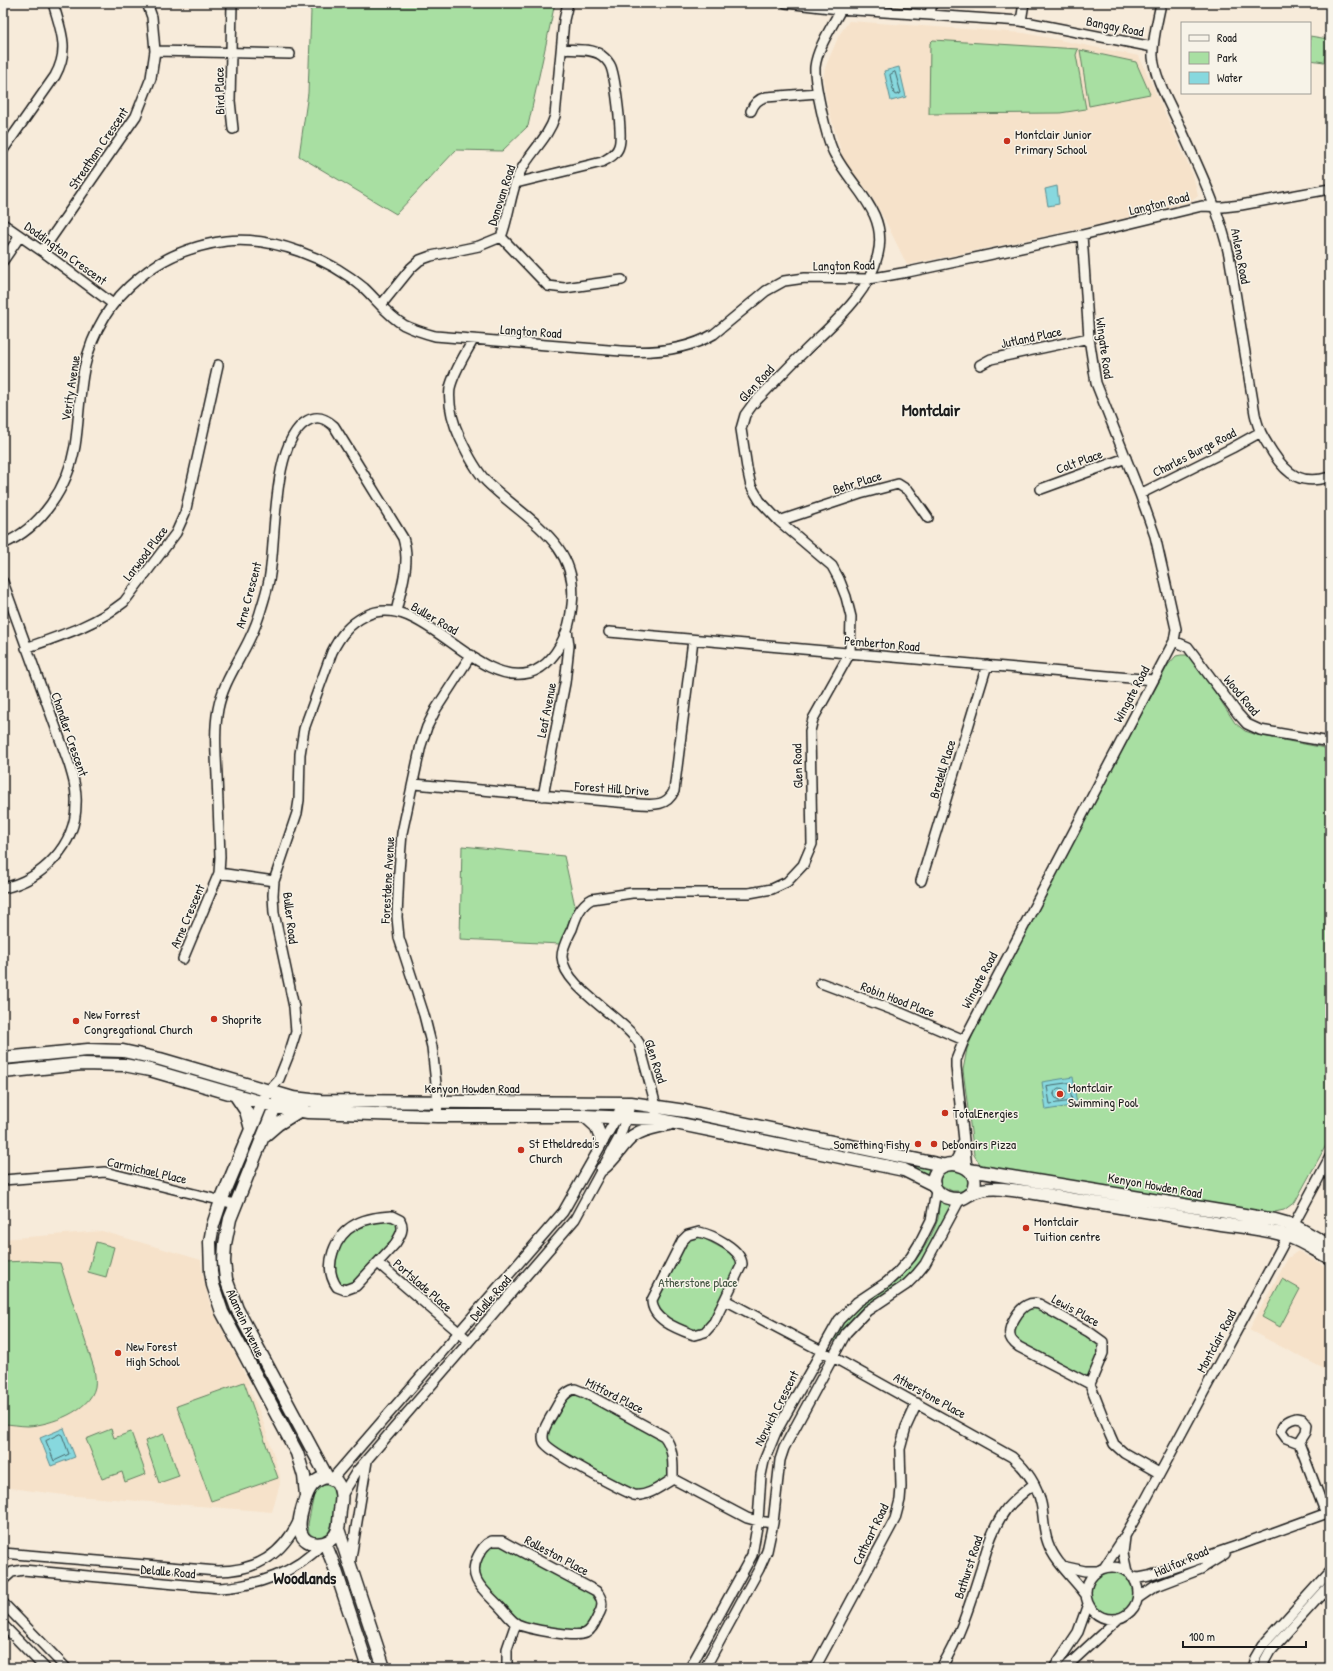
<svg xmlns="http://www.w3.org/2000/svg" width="1333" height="1671" font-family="'Patrick Hand',sans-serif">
  <rect width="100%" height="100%" fill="#f7ebda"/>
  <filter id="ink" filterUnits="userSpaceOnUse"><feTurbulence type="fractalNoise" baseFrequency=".025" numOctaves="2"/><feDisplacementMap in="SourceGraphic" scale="8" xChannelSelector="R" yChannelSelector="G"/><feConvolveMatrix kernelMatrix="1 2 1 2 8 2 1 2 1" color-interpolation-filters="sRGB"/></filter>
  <g filter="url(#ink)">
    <path fill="#f6e2ca" d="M849,21L1024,33L1139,56L1193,175L1198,196L1192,201L1110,222L907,265L885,220L870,194L844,162L828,107L823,79L825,68L839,35Z
      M102,1231L201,1260L203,1277L211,1307L250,1384L248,1385L262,1418L280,1475V1484L272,1512L64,1495L3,1487V1239Z
      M1298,1251L1330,1269V1372L1249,1330L1288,1258Z"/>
    <path fill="#a8dfa2" stroke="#627e5f" d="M306,3H555L528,126L502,151L456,150L396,214L299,156L308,93L311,11Z
      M1310,36L1328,39L1324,62L1310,60Z
      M933,40L1078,49L1076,55L1086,109L1060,113L929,114L930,43Z
      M1080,50L1136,62L1150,94L1089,106Z
      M1181,655H1187L1195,661L1235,723L1245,731L1257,735L1330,749V1138L1295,1202L1284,1210L1275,1212L1260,1211L986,1167L980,1164L974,1155L963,1070L967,1049L983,1010L1168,665L1176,656Z
      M462,846L564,856L575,906L560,944L460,939Z
      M668,1113L924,1167L929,1168L927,1176L667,1115Z
      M955,1171L961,1172L969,1178V1187L962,1191H952L941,1185C938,1174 945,1171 955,1171Z
      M940,1201L951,1205V1206C941,1225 932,1248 918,1265C902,1285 880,1294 860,1310C850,1319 845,1331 836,1341H832V1339C838,1329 843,1320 851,1312C871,1293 897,1284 914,1262C924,1250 933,1233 938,1219C939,1213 938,1206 940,1201Z
      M389,1220L393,1221L398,1225V1236L352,1286L346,1287L337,1282C331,1256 340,1232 367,1223C373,1221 382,1221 389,1220Z
      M699,1236L733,1254L736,1257L738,1268L705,1328L700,1331H691L659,1314L655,1306L657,1295L687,1241L690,1238Z
      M96,1242L114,1247L106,1277L88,1272Z
      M28,1261L60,1263L94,1368C95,1375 96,1381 95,1387C90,1411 50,1425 28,1426C20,1426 11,1424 3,1424V1262Z
      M1282,1279L1300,1289L1280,1327L1262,1317Z
      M1032,1305L1095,1338L1101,1349L1090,1374L1084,1378L1016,1342L1012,1329L1028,1307Z
      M244,1382L278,1478L211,1501L177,1406Z
      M573,1395H579L665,1441L670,1469L668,1478L652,1488L634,1492L552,1447L547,1440V1433L566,1398Z
      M111,1429L114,1438L131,1432L146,1474L125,1482L122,1472L102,1479L86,1439Z
      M164,1434L179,1476L159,1483L145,1441Z
      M324,1485C329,1485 335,1488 336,1493C337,1502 332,1526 328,1534L325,1537L316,1538L309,1533L308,1524L315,1490Z
      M494,1545L504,1546L591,1594L597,1603V1608L587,1626L581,1631L573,1632L529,1625L516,1618L480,1580L477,1568L484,1554L489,1547Z
      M1091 1593a21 21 0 1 1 42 0a21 21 0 1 1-42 0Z"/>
    <path fill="#87d8de" stroke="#5c8d90" d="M899,67L906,97L891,101L884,71Z
      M1057,186L1059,204L1048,206L1045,189Z
      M1073,1077L1077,1105L1046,1110L1042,1082Z
      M64,1428L75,1457L51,1466L40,1438Z"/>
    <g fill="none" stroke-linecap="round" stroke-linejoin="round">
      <path stroke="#47676a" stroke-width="1" d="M895,72L901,93L896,95L894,94L890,75Z
        M1069,1083L1072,1101L1050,1104L1047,1086Z
        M1054 1094a6 6 0 1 1 12 0a6 6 0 1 1-12 0Z
        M60,1434L62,1435L69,1454L54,1461L46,1441Z"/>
      <g stroke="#1c1c1c" stroke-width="12">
        <path id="street" d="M232,3L230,101L233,129
          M786,3L839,9L1021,21L1153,47
          M1161,3C1158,20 1152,39 1153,57C1155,79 1169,102 1178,122C1197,165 1219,208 1229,255L1255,414C1259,432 1263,437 1273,453C1288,476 1302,485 1330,477
          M930,14L932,3
          M1021,21L1024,3
          M155,51L290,54
          M751,111C754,103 758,99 766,97L818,93
          M3,150L55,76C70,49 61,31 53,3
          M516,183L602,162C609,158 617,154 619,146C623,135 615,78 611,67C609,62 605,58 601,55C591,48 574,50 562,49
          M3,224L42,251L113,304
          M501,237L548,286L564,288L622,280
          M42,251L136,116L151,78L155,51L152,17L147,3
          M3,261L20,236
          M381,305L411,268L420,260L431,256L479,246L501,237C509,217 510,194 519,174C529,153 548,139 555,116L564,20L568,3
          M980,365L991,359L1089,338
          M1041,489L1126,458
          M1140,494L1232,448L1259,433
          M779,521L860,494L898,484L909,491L928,518
          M3,544C42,527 68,487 75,446C79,421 79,394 84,369C92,332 111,300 140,277C164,257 195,245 226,241C272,236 329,258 364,288C377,300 388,316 404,325C414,330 424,333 435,336L621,351C652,353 687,350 714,334L766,291L784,281L805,278L868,279L908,272L1082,235L1202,206L1223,207L1241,205L1330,189
          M3,582L69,764C73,777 77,790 76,804C76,845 42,880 3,888
          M609,632L1153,680
          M1174,641L1188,647L1238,714L1247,724L1260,730L1330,742
          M26,648C60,636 95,625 124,602L176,533L185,513L218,365
          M414,784L640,804C654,805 667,806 674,791L693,640
          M543,796L565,683L569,646L567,629
          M219,873L274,881
          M921,881L987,665
          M183,959L219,873L220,857C219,830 218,803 217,776C216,754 214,731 218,709C223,683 238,663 249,640C254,630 259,617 262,606C265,596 269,584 270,574C276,538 272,441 307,421C317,415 325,418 334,426L403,538C411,562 401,588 396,612
          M821,983L901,1013L964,1040
          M268,1091L279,1079L289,1054L296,1032L294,1007L274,913L273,895L274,881L297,813L299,800L300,754L304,729L332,652C340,636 349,624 365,616C420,588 473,687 529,673C549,667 560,649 567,630C570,622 571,613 572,605C580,542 524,519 486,481C475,469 467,453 460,438C453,423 448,405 450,388C454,371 465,355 473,340
          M656,1112V1106L639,1043C623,1017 564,988 562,957C562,947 568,937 572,929C576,917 580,905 592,899L632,893H749L772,889L787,882L803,865L812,844L810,731L813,719L850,653L851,617L846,597L839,579L832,566L779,521L760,501L751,486L747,468L741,429L745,415L753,404C770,387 786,369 804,352C832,324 869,295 878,254C888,212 852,188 835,155C827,142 814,82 815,67C817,48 833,25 841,9
          M437,1116L438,1102L432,1047L424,1015L399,938L397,917L399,871L402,833L421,745L427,727L436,709L471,655
          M953,1165L958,1156L963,1142
          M967,1168L956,1067V1060L964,1040L1174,641L1176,629L1155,536L1140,494L1096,383L1089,338L1082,235
          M3,1180L105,1172L235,1204
          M392,1216L400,1220C405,1229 400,1236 395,1244L356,1286L345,1290L337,1287C322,1266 335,1235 356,1224C367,1218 380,1217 392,1216Z
          M699,1232C713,1235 741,1249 742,1264L714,1322L705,1332L694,1335C678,1329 652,1320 652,1300L682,1241L688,1235Z
          M378,1263L469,1341
          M725,1300L833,1357L1012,1457C1026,1469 1037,1485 1041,1503C1044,1516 1043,1530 1048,1543C1055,1563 1074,1578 1086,1595
          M1090,1384L1019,1347C1015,1344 1010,1340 1010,1335C1008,1326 1019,1309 1027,1305C1031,1303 1035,1303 1039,1304L1089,1332L1103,1342V1353L1090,1384L1110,1435L1114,1444L1124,1453L1159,1473
          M575,1389L585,1393L664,1436C674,1448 673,1465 673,1479C661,1486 648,1497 634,1495C620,1489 548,1452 544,1442C540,1432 549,1421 553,1413C559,1403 563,1392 575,1389Z
          M1296,1418L1302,1419L1307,1425L1306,1432L1299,1443L1286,1438L1281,1431C1283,1423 1288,1420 1296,1418Z
          M1299,1443L1326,1514
          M333,1478L563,1212L617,1117L622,1102
          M673,1479L747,1518L758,1521L773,1523
          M342,1495L357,1471L575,1219L620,1136L631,1103
          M1125,1537L1123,1553L1127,1572
          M492,1541H502L511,1546L596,1591C603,1599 604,1606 598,1616C595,1622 592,1630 586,1633C575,1638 528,1629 517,1624C511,1621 505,1612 500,1607C485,1591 466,1579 478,1556C482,1549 485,1544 492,1541Z
          M3,1553L217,1571C257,1571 282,1555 299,1520
          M350,1564L367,1461
          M1062,1566L1085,1571H1097
          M1086 1593a26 26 0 1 1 52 0a26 26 0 1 1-52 0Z
          M1104,1568L1125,1536L1144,1503L1330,1157
          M1132,1577L1139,1578L1149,1576L1234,1547L1330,1512
          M3,1580L12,1572L23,1570L219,1588C257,1586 296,1573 322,1544
          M1138,1598L1154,1587L1201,1569L1225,1554
          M3,1603L66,1668
          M3,1625L45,1668
          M507,1668V1649L516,1623
          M690,1668L752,1555L758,1521L761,1475L764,1461L776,1432L839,1320L857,1302L887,1282L898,1272L911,1257L919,1244L931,1220L936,1191
          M705,1668L759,1569L767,1551L773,1523L780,1460L784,1448L846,1333L867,1311L906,1285L916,1275L925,1264L960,1199
          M815,1668L895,1519L900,1500L901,1487L900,1449L906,1427L917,1403
          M941,1668C960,1637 970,1604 981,1569C987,1548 993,1526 1007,1508C1015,1499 1024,1492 1034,1484
          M1054,1668L1078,1632L1088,1604
          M1065,1668L1119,1618
          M1252,1668L1255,1658L1262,1646L1330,1571
          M1263,1668L1264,1662L1270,1651L1330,1585"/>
      </g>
      <g stroke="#1c1c1c" stroke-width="15">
        <path id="secondary" d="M3,1058L88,1050L123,1051L160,1059L293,1098L320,1101L631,1103L685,1111L942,1165
          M3,1072L82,1064L124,1065L150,1070L274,1106L308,1112L437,1116H585L656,1119L904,1170L934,1185
          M236,1096L246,1111L251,1129
          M265,1096L221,1201L213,1225L210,1242L211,1272L213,1285L222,1312L297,1453L304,1476L306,1495
          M278,1099L230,1219L225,1244L224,1262L226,1279L237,1309L327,1477
          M585,1116L596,1126L602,1141
          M264,1136L278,1124L299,1111
          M602,1169C616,1159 621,1145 633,1136C644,1128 657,1127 669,1124
          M969,1170L1275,1220L1293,1225L1330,1246
          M971,1194C987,1167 946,1155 936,1172C926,1188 944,1200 959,1199C964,1199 966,1196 970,1194C979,1189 993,1188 1003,1189C1027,1191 1051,1196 1075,1200C1122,1207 1169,1215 1215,1223C1239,1227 1265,1228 1287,1236C1302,1241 1316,1251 1330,1258
          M327,1477L336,1481C343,1490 342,1499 340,1510C339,1518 340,1527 336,1534C329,1546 306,1548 301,1533C297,1523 302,1510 305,1500C308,1488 314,1479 327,1477Z
          M338,1529L384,1668
          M325,1543L335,1568L368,1668"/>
      </g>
      <use href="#street" stroke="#f7f3e8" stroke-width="9"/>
      <use href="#secondary" stroke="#f7f3e8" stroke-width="12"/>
      <g stroke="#1c1c1c" stroke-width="4">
        <path id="rail" d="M1202,1668V1667"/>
      </g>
      <use href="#rail" stroke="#f7f3e8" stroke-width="2.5" stroke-dasharray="8" stroke-linecap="butt"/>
    </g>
  </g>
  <g fill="#c8321e" stroke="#f7f3e8" stroke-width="1.5">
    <circle cx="1007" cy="141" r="4"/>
    <circle cx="214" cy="1019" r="4"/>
    <circle cx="76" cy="1021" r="4"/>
    <circle cx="1060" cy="1094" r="4"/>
    <circle cx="945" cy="1113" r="4"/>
    <circle cx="918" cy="1144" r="4"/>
    <circle cx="934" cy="1144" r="4"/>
    <circle cx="521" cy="1150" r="4"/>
    <circle cx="1026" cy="1228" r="4"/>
    <circle cx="118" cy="1353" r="4"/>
  </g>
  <g text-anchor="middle" stroke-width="3" stroke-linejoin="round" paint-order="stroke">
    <g font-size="13" fill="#1c1c1c" stroke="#f7f3e8">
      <text transform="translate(1115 26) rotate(11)" y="5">Bangay Road</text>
      <text transform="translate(219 91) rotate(-91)" y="5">Bird Place</text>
      <text transform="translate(98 148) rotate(-56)" y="5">Streatham Crescent</text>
      <text transform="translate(501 195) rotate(-72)" y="5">Donovan Road</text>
      <text transform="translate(1159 203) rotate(-14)" y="5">Langton Road</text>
      <text transform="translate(66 253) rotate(36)" y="5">Doddington Crescent</text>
      <text transform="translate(1241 256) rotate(79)" y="5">Anleno Road</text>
      <text transform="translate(844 265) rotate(-1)" y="5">Langton Road</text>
      <text transform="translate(531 331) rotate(4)" y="5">Langton Road</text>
      <text transform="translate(1031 337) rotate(-12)" y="5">Jutland Place</text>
      <text transform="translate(1105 348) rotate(82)" y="5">Wingate Road</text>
      <text transform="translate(756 383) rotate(-47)" y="5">Glen Road</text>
      <text transform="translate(70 388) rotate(-81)" y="5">Verity Avenue</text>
      <text transform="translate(1194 452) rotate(-27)" y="5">Charles Burge Road</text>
      <text transform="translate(1079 461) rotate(-20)" y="5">Colt Place</text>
      <text transform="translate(857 482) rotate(-17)" y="5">Behr Place</text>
      <text transform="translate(145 553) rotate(-53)" y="5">Larwood Place</text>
      <text transform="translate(248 595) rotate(-75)" y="5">Arne Crescent</text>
      <text transform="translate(435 618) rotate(30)" y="5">Buller Road</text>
      <text transform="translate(882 643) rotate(5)" y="5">Pemberton Road</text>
      <text transform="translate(1131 694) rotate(-62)" y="5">Wingate Road</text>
      <text transform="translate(1242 695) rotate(50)" y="5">Wood Road</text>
      <text transform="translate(546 710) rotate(-79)" y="5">Leaf Avenue</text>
      <text transform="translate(70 734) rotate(71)" y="5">Chandler Crescent</text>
      <text transform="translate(797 766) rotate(-92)" y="5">Glen Road</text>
      <text transform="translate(942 769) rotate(-73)" y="5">Bredell Place</text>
      <text transform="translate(612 788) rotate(4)" y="5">Forest Hill Drive</text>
      <text transform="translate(387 880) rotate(-87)" y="5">Forestdene Avenue</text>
      <text transform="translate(187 916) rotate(-67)" y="5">Arne Crescent</text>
      <text transform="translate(291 918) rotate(83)" y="5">Buller Road</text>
      <text transform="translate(979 980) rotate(-62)" y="5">Wingate Road</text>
      <text transform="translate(898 999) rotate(21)" y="5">Robin Hood Place</text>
      <text transform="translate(656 1061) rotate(72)" y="5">Glen Road</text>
      <text x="472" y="1093">Kenyon Howden Road</text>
      <text transform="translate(147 1170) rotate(13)" y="5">Carmichael Place</text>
      <text transform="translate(1155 1185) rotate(10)" y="5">Kenyon Howden Road</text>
      <text transform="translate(423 1285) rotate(41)" y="5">Portslade Place</text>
      <text transform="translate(490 1298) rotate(-49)" y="5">Delalle Road</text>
      <text transform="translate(1076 1310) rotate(29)" y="5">Lewis Place</text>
      <text transform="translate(246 1323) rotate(65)" y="5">Alamein Avenue</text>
      <text transform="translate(1216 1341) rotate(-62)" y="5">Montclair Road</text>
      <text transform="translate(615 1395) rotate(27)" y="5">Mitford Place</text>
      <text transform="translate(930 1395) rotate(29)" y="5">Atherstone Place</text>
      <text transform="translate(776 1408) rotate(-63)" y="5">Norwich Crescent</text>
      <text transform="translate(870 1534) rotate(-64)" y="5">Cathcart Road</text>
      <text transform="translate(557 1555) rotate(28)" y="5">Rolleston Place</text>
      <text transform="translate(1181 1561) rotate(-24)" y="5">Halifax Road</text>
      <text transform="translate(968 1567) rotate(-72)" y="5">Bathurst Road</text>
      <text transform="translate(168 1571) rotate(5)" y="5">Delalle Road</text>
    </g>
    <g font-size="13" fill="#1c1c1c" stroke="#f7f3e8" text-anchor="start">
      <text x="1015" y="139">Montclair Junior<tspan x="1015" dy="15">Primary School</tspan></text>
      <text x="84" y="1019">New Forrest<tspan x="84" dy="15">Congregational Church</tspan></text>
      <text x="222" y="1024">Shoprite</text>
      <text x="1068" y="1092">Montclair<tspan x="1068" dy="15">Swimming Pool</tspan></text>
      <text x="953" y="1118">TotalEnergies</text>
      <text x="529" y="1148">St Etheldreda's<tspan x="529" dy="15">Church</tspan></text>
      <text x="910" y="1149" text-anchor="end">Something Fishy</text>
      <text x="942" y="1149">Debonairs Pizza</text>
      <text x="1034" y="1226">Montclair<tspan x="1034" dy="15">Tuition centre</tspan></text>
      <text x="126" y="1351">New Forest<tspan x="126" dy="15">High School</tspan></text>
    </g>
    <g font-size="13" fill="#465644" stroke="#f7f3e8">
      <text x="698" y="1287">Atherstone place</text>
    </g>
    <g font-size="17" font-weight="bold" fill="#1c1c1c" stroke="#f7f3e8">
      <text x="931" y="416">Montclair</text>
      <text x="305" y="1584">Woodlands</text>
    </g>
  </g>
  <rect width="1333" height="1671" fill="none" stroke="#f7f3e8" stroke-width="16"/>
  <rect x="8" y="8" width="1317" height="1655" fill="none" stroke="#1c1c1c" stroke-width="1.5" filter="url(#ink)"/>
  <rect x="1181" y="22" width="130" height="72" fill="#f7f3e8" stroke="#9f9d96"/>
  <rect x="1189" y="35" width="20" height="6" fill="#f7f3e8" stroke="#9f9d96"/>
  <text x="1217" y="42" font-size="12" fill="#1c1c1c">Road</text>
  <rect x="1189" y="52" width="20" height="12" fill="#a8dfa2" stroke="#9f9d96"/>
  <text x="1217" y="62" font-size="12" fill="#1c1c1c">Park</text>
  <rect x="1189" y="72" width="20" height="12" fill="#87d8de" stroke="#9f9d96"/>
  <text x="1217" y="82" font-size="12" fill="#1c1c1c">Water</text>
  <path d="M1183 1641v6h123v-6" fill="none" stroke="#1c1c1c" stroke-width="2"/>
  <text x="1189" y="1641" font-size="12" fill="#1c1c1c" stroke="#f7f3e8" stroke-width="3" paint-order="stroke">100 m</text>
</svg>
